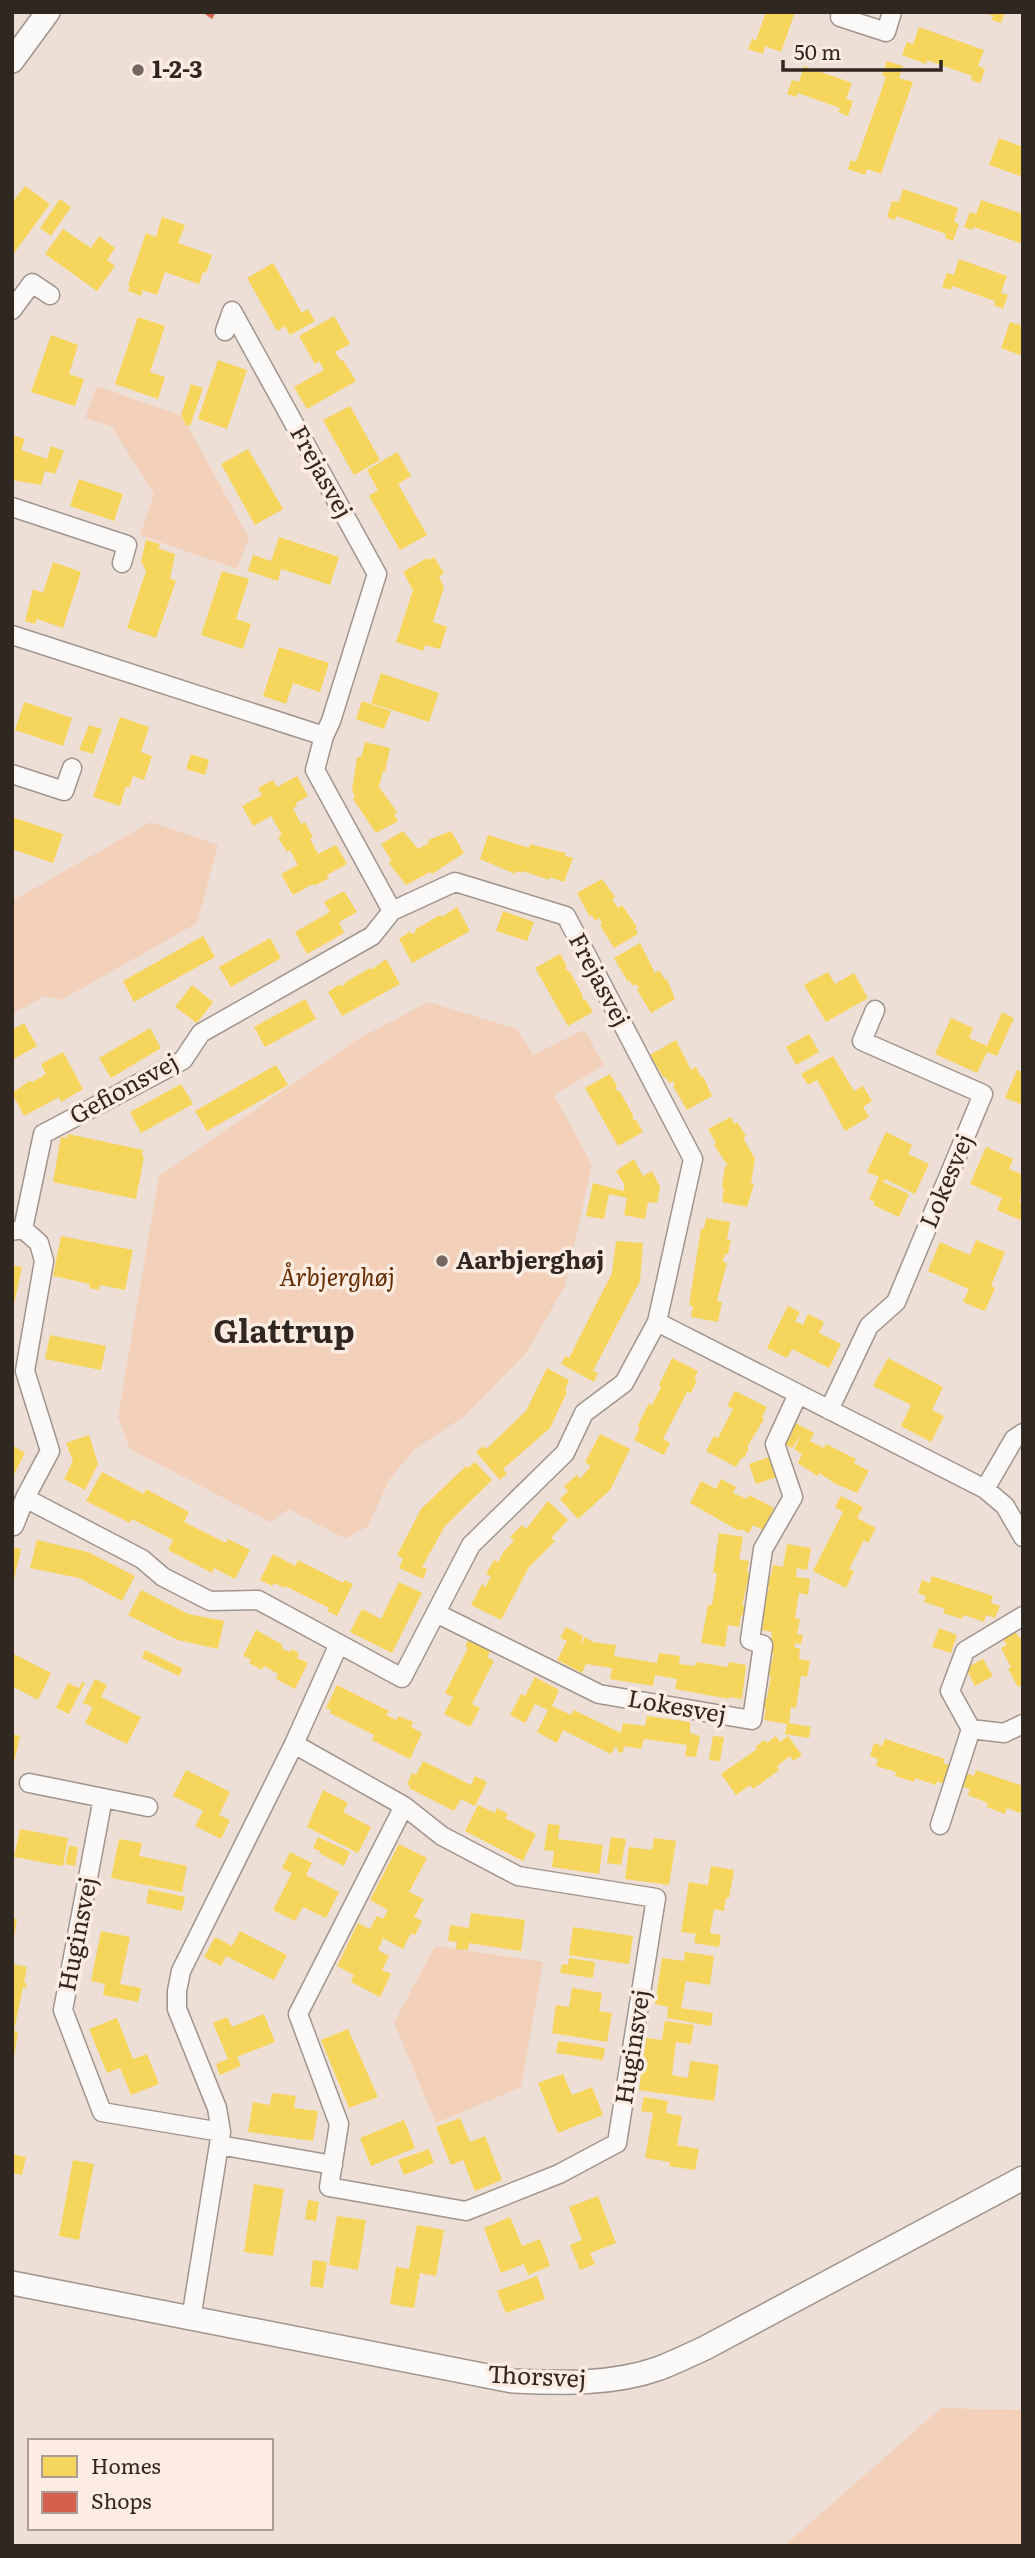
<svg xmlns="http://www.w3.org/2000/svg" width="1035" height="2558" font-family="Literata,serif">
  <rect width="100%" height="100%" fill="#eedfd6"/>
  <path fill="#f2d0ba" d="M97,386L182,416L249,538L237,569L140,535L154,494L112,427L85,418Z
    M151,822L218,845L197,923L61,1000L45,996L12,1014V901Z
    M428,1002L517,1029L533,1055L584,1030L604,1065L554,1095L592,1165L565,1286L526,1353L466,1415L415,1449L389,1480L368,1526L346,1539L289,1509L270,1522L130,1449L118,1417L159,1176L358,1039Z
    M435,1946L543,1962L521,2087L436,2123L394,2023Z
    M941,2408L1023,2410V2546H784Z"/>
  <path fill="#f6d55c" d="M766,12H795L781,52L765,46L763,54L748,49L752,39L756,40Z
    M983,12H1005L1001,23L992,20L993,16Z
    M919,27L984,50L978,66L985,69L980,83L971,80L972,76L927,60L926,64L902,55L907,42L913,44Z
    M887,61L903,66L899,78L913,82L881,174L867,169L865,175L848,169L851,160L856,162L886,77L882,75Z
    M804,66L852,83L846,99L853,101L848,116L838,112L840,108L798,93L796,97L787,94L792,80L799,82Z
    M999,138L1023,147V177L989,165Z
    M25,186L50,204L12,256V203Z
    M903,189L958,208L954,222L959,224L953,241L945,238L946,234L896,216L895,220L887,217L892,201L899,202Z
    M60,199L71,207L51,236L40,228Z
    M981,200L1023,214V244L974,227L972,230L964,227L970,212L976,214Z
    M162,217L185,225L178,243L212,255L206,273L203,272L199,284L165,272L157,295L143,290L141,296L128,291L130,286L128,285L146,233L156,237Z
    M63,229L91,248L99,236L115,248L107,260L115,266L97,291L45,254Z
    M959,259L1007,276L1001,293L1008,295L1003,309L994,305L995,301L952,286L951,290L942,287L947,273L954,275Z
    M273,263L302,313L308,309L315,321L290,335L285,326L277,331L247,278Z
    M334,316L350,344L335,352L341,361L343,360L356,381L307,409L294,387L324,370L319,361L315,364L299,336Z
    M138,317L165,326L150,372L165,377L158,399L115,384Z
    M1010,322L1023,326V356L1001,348Z
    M51,335L78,345L69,374L84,379L75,406L31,392Z
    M218,360L247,370L227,429L198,419Z
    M191,384L203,388L190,426L186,425L181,415Z
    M350,406L380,460L354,475L323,420Z
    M12,435L25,439L21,450L47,459L51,446L64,451L55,474L45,471L41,485L12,480Z
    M248,449L283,509L255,525L221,464Z
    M397,452L411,476L398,484L427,535L400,550L369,496L378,490L367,470Z
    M79,479L123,494L114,521L70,506Z
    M279,537L339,557L330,585L281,569L278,581L248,571L253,555L271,561Z
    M146,540L160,544L158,548L175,554L170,578L176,581L156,638L127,628L146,571L141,561Z
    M434,557L444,573L439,577L444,587L433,622L447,627L440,649L425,645L423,651L396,642L413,590L403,572L427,558L430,560Z
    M53,562L81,572L63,628L37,619L35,624L25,621L33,589L43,593Z
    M222,571L249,579L236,619L251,624L243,649L201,635Z
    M279,647L329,663L320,692L293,683L286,704L263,696Z
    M381,673L439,693L429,722L371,703Z
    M362,701L391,711L384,729L356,719Z
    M24,702L72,718L63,746L15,730Z
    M120,717L149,727L141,752L152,756L144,780L133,776L129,788L126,786L120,806L93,797Z
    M89,725L102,729L93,754L79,750Z
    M365,742L390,748L385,772L383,771L379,787L397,812L394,814L398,821L376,833L353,799L355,797L352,790L357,757H361Z
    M191,754L209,760L205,775L186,769Z
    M297,776L308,796L296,803L297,806L293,808L301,824L305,822L313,837L310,839L318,854L336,845L347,864L327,875L329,878L314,886L313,884L293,895L281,874L298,865L290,850L287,852L278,837L282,835L271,816L253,826L242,806L262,795L258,788L273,780L277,787Z
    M12,817L63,834L53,863L12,849Z
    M403,831L418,849L429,843L428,840L451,831L464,853L432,874L430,872L406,885L389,863L391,860L381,844Z
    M488,835L529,848L530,844L566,853L565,856L573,858L564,882L550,877L549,880L523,871L522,873L516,871L515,874L480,859Z
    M602,879L615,897L612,899L618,908L622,905L637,927L635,928L638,934L614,948L600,925L602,923L599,918L595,921L592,915L590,917L577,893Z
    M344,891L357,912L339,922L344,933L307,954L295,932L330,912L324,902Z
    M457,907L470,931L412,963L399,939L409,932L414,934L416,929L440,915L442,917Z
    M503,911L534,922L527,941L496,931Z
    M203,936L215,957L134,1002L123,981Z
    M270,938L281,958L231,987L219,967Z
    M640,943L655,973L659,970L665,980L667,979L675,999L651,1013L637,990L639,988L636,984L633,986L629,980L628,982L614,958Z
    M560,954L567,966L565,968L570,972L582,994L583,1000H586L593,1012L568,1026L535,968Z
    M386,959L400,984L342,1016L328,992L339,985L343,986L346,982L370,968L371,970Z
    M828,972L835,984L854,973L868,998L826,1022L804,985Z
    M192,985L213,1002L197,1023L175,1007Z
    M305,999L316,1019L265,1047L254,1027Z
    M1002,1012L1014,1018L997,1056L987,1052L977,1073L935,1054L951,1018L973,1028L969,1038L987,1046Z
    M24,1023L37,1046L12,1060V1030Z
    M150,1028L161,1048L111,1078L99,1058Z
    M809,1034L819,1052L796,1065L786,1047Z
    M676,1040L691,1070L696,1067L701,1077L703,1076L712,1096L687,1110L673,1086L675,1085L673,1081L669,1083L666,1077L664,1078L650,1055Z
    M63,1052L83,1089L61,1102L59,1097L24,1116L12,1093L29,1081L33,1082L46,1074L41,1064Z
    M833,1056L854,1091L863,1086L872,1101L863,1107L869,1117L845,1131L817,1080L808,1085L801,1074Z
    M276,1065L288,1085L207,1131L195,1111Z
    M1017,1070L1023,1072V1105L1005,1098Z
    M610,1074L617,1086L615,1089L620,1092L633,1115V1120H636L643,1132L618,1146L585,1088Z
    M181,1084L193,1104L141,1133L130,1112Z
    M731,1117L734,1124L737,1122L746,1136L743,1138L755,1159L751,1183L754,1184L747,1207L722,1202L724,1188L722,1187L725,1166H728L714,1145L716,1143L708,1129Z
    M886,1132L912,1145L908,1154L929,1164L915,1194L885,1179L883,1182L909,1194L899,1217L873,1205L875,1202L869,1199L879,1177L867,1172Z
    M68,1134L143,1150L142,1156L144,1157L136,1199L53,1182L61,1137L67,1138Z
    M986,1147L1013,1159L1009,1169L1023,1175V1193L1019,1201L1023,1203V1221L997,1210L1002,1198L970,1184Z
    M634,1159L643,1176L652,1171L660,1187L657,1203L648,1202L645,1219L624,1215L627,1198L609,1194L604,1219L586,1216L593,1183L624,1191V1184L616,1171Z
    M706,1218L730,1222L727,1240H731L728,1254H725L723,1262L727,1263L717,1301L722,1302L718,1322L691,1317L693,1306L689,1305L701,1228L704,1229Z
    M61,1236L133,1250L125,1290L100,1285L99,1290L89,1288L90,1284L53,1276Z
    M976,1240L1005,1252L991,1286L995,1288L985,1311L963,1302L969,1289L928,1271L940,1242L970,1255Z
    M616,1241L643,1243L640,1281L593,1371L598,1373L594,1382L561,1364L565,1356L569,1358L612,1273Z
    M12,1265L22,1267L13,1309H12Z
    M788,1306L800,1312L795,1321L803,1325L808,1314L824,1322L819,1333L841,1344L829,1368L792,1349L787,1358L767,1348Z
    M50,1335L106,1346L101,1370L45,1359Z
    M672,1358L698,1371L694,1379L697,1380L691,1393L687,1392L663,1439L670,1443L664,1455L634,1440L640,1428L637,1427L649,1403L652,1405L661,1387L659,1385Z
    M888,1358L943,1387L932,1410L944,1416L931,1442L901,1426L911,1405L873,1386Z
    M547,1368L569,1380L565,1390L567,1392L550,1428L503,1469L507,1474L500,1480L476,1452L483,1446L486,1449L526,1411Z
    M735,1391L767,1407L762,1417L764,1419L747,1447L749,1448L744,1458L742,1457L736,1467L706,1451L714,1436L718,1438L733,1409L727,1406Z
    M794,1422L814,1433L810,1441L824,1448L826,1444L856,1459L854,1463L869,1471L857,1493L836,1484L819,1473L817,1476L798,1463L802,1454L794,1449L802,1433L792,1448L783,1443Z
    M600,1434L630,1449L610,1490L578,1519L560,1499L568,1491L564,1486L577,1475L580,1479L591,1466L585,1462Z
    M89,1435L98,1464L85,1490L64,1479L73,1461L66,1443Z
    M12,1445L25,1453L12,1478Z
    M772,1456L779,1476L756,1484L749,1464Z
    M475,1462L492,1480L445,1526L422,1567L427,1569L423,1579L399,1568L403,1559L397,1555L421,1509L466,1466L468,1468Z
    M102,1472L144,1494L146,1489L189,1512L184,1522L226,1543L228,1539L250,1550L235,1579L214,1568L212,1573L168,1550L173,1540L132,1519L130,1523L86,1501Z
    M721,1479L736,1487L733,1493L747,1499L749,1495L774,1508L763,1530L753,1525L749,1533L740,1529L739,1531L690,1503L701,1481L716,1489Z
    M841,1496L863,1507L857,1518L876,1528L868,1543L864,1540L849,1569L854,1571L846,1588L813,1571L843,1512L835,1507Z
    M548,1501L568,1520L551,1538L555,1541L529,1567L501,1620L471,1605L482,1584L485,1587L491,1577L486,1574L494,1560L498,1562L504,1551L514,1541L510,1537L522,1525L526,1529Z
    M719,1533L743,1537L739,1559L749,1561L747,1572L750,1573L742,1605L746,1606L744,1616L741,1615L739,1627L728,1625L725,1647L701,1643L708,1605H712L717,1573H713Z
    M37,1540L88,1552L135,1576L122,1601L79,1578L30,1568Z
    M787,1544L811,1548L807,1570L797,1568L796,1577L810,1579L808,1595L799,1593L795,1618L800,1619L797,1634L803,1635L801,1644L795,1643V1648H800L799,1659L810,1661L807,1677L801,1676L796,1708L791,1707L789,1723L811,1727L809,1738L785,1734L787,1724L764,1720L766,1709L762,1708L764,1697L767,1698L771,1676L768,1675L774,1654L769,1653L772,1632L762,1630L764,1619L761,1618L769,1587L767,1586L769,1575L771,1576L773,1565L783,1567Z
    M12,1547L21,1549L13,1584H12Z
    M273,1554L295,1566L298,1560L343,1583L344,1580L353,1584L337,1616L327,1611L329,1608L285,1586V1588L274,1583L272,1586L260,1580Z
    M932,1576L993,1596L991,1603L1000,1606L995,1618L986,1615L984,1622L964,1615L962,1619L943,1613L945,1609L924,1602L926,1596L918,1593L922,1580L930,1583Z
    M399,1582L422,1593L392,1653L350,1632L362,1609L381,1619Z
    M141,1590L188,1614L224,1621L218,1649L178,1640L128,1615Z
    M566,1627L583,1636L580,1646L585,1637L593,1642L616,1645L614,1656L657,1663L659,1653L680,1656L679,1664L695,1666L696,1662L728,1667L729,1662L746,1665L742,1699L729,1697V1699L675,1689L677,1679L655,1675L653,1686L610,1679L612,1668L586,1664L582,1673L557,1660L567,1641L560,1638Z
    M939,1628L957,1635L951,1653L932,1647Z
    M256,1630L283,1645L281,1648L290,1652L292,1649L299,1653L297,1658L308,1663L295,1689L276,1679L278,1674L264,1666L262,1670L249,1663L251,1659L243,1656Z
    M1015,1630L1019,1638L1023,1636V1684L1018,1687L1008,1669L1011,1667L1001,1648L1007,1645L1002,1637Z
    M469,1639L491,1650L487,1657L494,1661L472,1704L480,1708L470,1727L444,1714L453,1697L445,1693L468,1648L465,1646Z
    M145,1650L183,1669L179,1676L142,1658Z
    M12,1653L51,1673L38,1700L12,1686Z
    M983,1659L993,1676L975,1686L966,1668Z
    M535,1677L559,1690L552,1706L571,1715L574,1710L621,1733L623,1723L645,1726L647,1716L690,1722V1733L700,1736L696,1757L685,1756L687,1745L644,1739L641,1749L624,1746L623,1752L619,1753L616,1746L611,1754L563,1730L557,1743L537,1732L548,1710L535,1704L525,1723L510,1715L521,1694L525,1696Z
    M95,1679L107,1685L101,1697L141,1717L127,1744L85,1723L93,1707L83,1703Z
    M82,1682L85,1683L69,1714L56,1708L68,1683L79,1688Z
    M337,1685L389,1711L386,1715L396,1720L399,1716L413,1722L411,1727L422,1733L410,1759L372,1740L374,1735L330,1713L331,1710L326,1708Z
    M12,1734L20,1736L13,1767H12Z
    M713,1736L724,1737L720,1761L709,1760Z
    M776,1736L780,1742L788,1736L802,1755L793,1761L790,1756L777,1766L779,1770L753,1789L750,1785L736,1795L721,1774L757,1749L756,1746L764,1740L767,1743Z
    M885,1739L945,1759L943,1763L952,1766L946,1785L937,1781L936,1785L915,1778L914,1782L895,1776L896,1772L876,1766L878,1759L870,1756L874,1743L882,1746Z
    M423,1761L471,1785L475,1776L487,1782L475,1806L461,1799L454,1811L409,1788L410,1786L407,1784L412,1773L416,1775Z
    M186,1770L230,1792L219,1815L230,1820L221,1839L195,1826L203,1811L173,1796Z
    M976,1770L1023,1786V1814L1007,1808L1005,1814L987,1807L988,1803L968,1795L970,1789L961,1786L966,1773L974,1776Z
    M323,1790L348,1803L343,1812L371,1827L358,1853L307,1827Z
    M478,1805L495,1813L497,1808L508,1814L505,1818L536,1834L523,1861L465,1831Z
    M548,1824L560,1825L558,1839L603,1845L599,1874L552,1867L554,1851L544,1850Z
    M20,1829L68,1838L63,1866L14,1857Z
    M318,1837L350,1852L344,1866L319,1853L320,1851L313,1848Z
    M611,1837L626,1839L621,1865L607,1863Z
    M654,1838L676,1841L669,1885L625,1879L629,1847L652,1850Z
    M119,1839L142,1843L139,1856L187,1866L182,1892L111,1878Z
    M399,1844L427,1858L409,1892L424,1899L414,1917L422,1921L415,1935L411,1933L403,1949L383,1938L378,1950L389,1956L382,1970L391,1974L380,1997L351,1982L354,1975L337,1966L358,1923L370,1929L377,1916L383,1919L388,1910L370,1900Z
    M69,1846L78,1847L75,1866L65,1864Z
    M290,1852L312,1863L306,1875L339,1892L326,1918L303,1907L295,1921L273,1910L292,1873L282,1868Z
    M711,1866L734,1870L729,1898H726L724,1911L714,1909L710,1933L721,1935L719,1947L694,1943L696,1934L681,1932L689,1882L708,1885Z
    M149,1889L185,1897L182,1911L146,1903Z
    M471,1913L525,1920L521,1951L469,1943L468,1950L456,1949L457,1942L448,1941L450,1925L469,1928Z
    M12,1918L17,1919L14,1938H12Z
    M573,1927L633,1936L629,1964L569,1955Z
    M101,1931L130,1937L120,1984L141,1988L138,2002L103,1995L105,1984L91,1981Z
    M240,1931L287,1955L274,1980L226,1956L221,1966L204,1957L215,1937L232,1946Z
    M685,1952L714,1956L710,1985L686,1981L681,2008L713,2013L711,2026L667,2018L668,2007L655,2004L662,1958L684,1961Z
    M569,1958L595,1962L593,1978L560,1973L562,1964L568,1965Z
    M12,1964L27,1967L24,1983H27L26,1988L23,1987L14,2031L18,2032L14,2057Z
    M572,1988L602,1993L599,2011L612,2013L607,2042L552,2033L556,2005L569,2007Z
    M264,2014L275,2042L237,2057L241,2066L220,2075L216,2064L228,2059L213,2023L227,2017L232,2027Z
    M117,2018L133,2059L147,2054L159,2084L131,2095L120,2068L107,2073L89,2029Z
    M665,2021L694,2025L691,2044L676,2042L672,2075L688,2078L690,2061L719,2065L714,2101L639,2090L646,2038L662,2040Z
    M348,2029L378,2097L349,2108L321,2040Z
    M558,2041L605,2048L603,2060L556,2053Z
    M563,2074L572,2095L592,2087L603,2115L558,2133L538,2083Z
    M272,2093L296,2096L294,2108L318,2111L313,2141L248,2132L253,2102L270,2105Z
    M644,2097L668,2101L666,2113L682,2116L677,2145L699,2149L695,2170L669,2166L670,2162L645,2158L653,2113L641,2111Z
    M460,2118L470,2142L485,2136L502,2180L475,2191L463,2160L451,2165L436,2127Z
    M404,2120L415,2148L371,2166L360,2138Z
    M429,2149L434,2163L404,2175L398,2160Z
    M12,2154L26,2157L22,2175L12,2173Z
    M73,2160L94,2164L79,2240L59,2236Z
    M254,2184L284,2189L273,2256L244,2252Z
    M598,2196L616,2243L590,2253L595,2264L580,2270L570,2245L582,2240L569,2207Z
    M308,2200L319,2202L316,2221L305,2219Z
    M337,2216L366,2220L358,2270L329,2265Z
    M510,2217L522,2246L540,2239L550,2266L528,2275L524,2264L501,2273L484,2228Z
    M417,2225L444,2230L436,2276L420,2273L414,2308L390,2304L396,2267L409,2269Z
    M313,2260L327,2262L323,2288L310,2286Z
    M537,2276L545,2299L506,2313L497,2291Z"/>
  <path fill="#d6604d" d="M202,12H216L212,19Z"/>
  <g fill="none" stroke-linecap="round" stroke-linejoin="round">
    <g stroke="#a0948d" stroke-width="21">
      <path id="minor" d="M840,17L886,32L892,12
        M12,310L32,283L50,295
        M225,331L232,311L377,574L331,721L324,736
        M12,507L127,545L122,563
        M12,635L324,736L315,770L392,911L455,882L566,916L693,1159L657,1322
        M12,774L64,791L72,768
        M12,1231L23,1229L43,1134L183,1060L201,1033L372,936L392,911
        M829,1410L869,1326L896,1302L983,1094L862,1041L875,1010
        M985,1489L1014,1439L1023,1433
        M25,1498L142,1559L163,1577L210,1601L258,1600L402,1678L471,1545L565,1453L584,1413L624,1383L657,1322L985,1489L1005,1506L1023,1537
        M14,1526L25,1498L50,1451L25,1371L44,1261L39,1243L23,1229
        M436,1613L599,1694L752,1720L763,1645L750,1640L763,1549L793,1497L775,1444L798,1394
        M1023,1616L965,1651L950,1691L971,1729L1004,1733L1023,1724
        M294,1744L404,1806L298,2014L339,2124L329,2187L466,2211L559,2174L617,2143L656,1898L518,1876L442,1836L404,1806
        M29,1783L148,1807
        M103,1798L63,2010L102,2112L221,2132
        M940,1825L971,1729
        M219,2145L333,2165
        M191,2319L221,2132L217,2108L177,2009V1991L181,1971L294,1744L338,1646"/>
    </g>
    <g stroke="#a0948d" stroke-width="26">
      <path id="tertiary" d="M12,61L48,12
        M12,2283L513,2381C562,2383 613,2385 660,2368C675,2362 690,2355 705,2348L1023,2178"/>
    </g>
    <use href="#minor" stroke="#fcfaf9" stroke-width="18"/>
    <use href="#tertiary" stroke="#fcfaf9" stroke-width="23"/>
  </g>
  <g fill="#736760" stroke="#fdece2" stroke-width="2.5">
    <circle cx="138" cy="70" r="7"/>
    <circle cx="442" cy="1261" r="7"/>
  </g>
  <g text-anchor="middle" stroke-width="7" stroke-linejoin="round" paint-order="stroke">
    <g font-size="24" font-weight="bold" fill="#312721" stroke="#fdece2" text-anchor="start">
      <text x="152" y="78">1-2-3</text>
      <text x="456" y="1269">Aarbjerghøj</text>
    </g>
    <g font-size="24" fill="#312721" stroke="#fdece2">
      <text transform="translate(321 472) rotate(61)" y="8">Frejasvej</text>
      <text transform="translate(599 980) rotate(62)" y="8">Frejasvej</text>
      <text transform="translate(124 1089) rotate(-29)" y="8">Gefionsvej</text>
      <text transform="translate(947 1181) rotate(-67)" y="8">Lokesvej</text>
      <text transform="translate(677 1707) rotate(10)" y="8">Lokesvej</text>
      <text transform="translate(78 1934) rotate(-79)" y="8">Huginsvej</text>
      <text transform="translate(633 2047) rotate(-81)" y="8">Huginsvej</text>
      <text transform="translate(537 2377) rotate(3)" y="8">Thorsvej</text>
    </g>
    <g font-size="24" font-style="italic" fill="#662e00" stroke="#fdece2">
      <text x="337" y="1286">Årbjerghøj</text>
    </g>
    <g font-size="32" font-weight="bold" fill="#312721" stroke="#fdece2">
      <text x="284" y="1343">Glattrup</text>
    </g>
  </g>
  <rect width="1035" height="2558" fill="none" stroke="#312721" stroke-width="28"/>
  <rect x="28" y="2439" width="245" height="91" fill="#fdece2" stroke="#ab9d95" stroke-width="2"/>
  <rect x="42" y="2456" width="35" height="21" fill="#f6d55c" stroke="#ab9d95" stroke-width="2"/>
  <text x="91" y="2474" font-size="21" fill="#312721">Homes</text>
  <rect x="42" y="2492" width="35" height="21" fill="#d6604d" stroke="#ab9d95" stroke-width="2"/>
  <text x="91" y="2509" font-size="21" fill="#312721">Shops</text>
  <path d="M783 60v10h158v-10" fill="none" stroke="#312721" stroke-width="3.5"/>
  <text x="794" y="60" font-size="21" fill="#312721" stroke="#fdece2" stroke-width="5" paint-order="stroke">50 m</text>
</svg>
